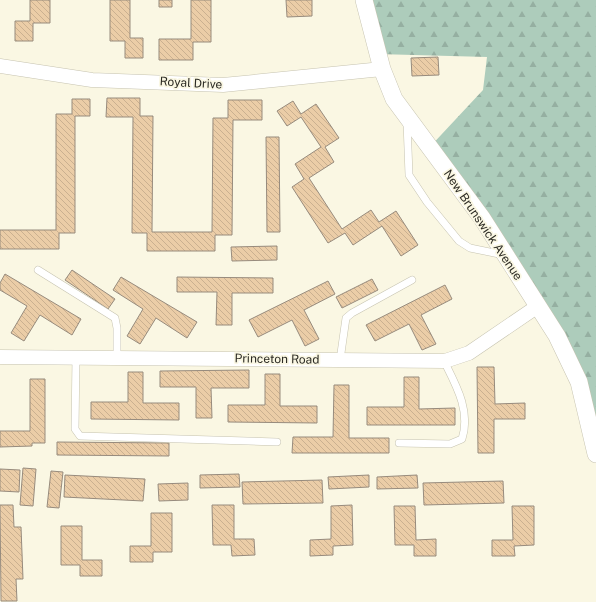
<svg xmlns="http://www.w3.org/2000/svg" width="596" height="602" font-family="'Public Sans',sans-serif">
  <defs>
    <pattern id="forest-firs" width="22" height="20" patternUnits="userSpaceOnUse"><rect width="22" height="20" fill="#adccbb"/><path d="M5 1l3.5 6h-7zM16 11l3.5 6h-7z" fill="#95afa1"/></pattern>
    <pattern id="building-back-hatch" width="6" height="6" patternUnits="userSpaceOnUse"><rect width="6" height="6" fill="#ebcda7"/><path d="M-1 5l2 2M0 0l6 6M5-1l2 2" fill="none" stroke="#cab090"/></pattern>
  </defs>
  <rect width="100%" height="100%" fill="#faf7e3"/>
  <path fill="url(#forest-firs)" d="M365,0H596V450L571,348L427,150L483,90L487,57L377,54Z"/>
  <path fill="url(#building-back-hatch)" stroke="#978b7d" d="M30,0H50V23H33V41H15V21H30Z
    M110,0H130V38H143V58H125V41H110Z
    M159,0H172V7H159Z
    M191,0H211V42H193V60H159V39H191Z
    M286,0H312V16L287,17Z
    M438,57L439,75L412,76L411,58Z
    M107,98H140V116H153L152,232H212L213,118H228V100H262V120H233L232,235H215V251H147V233H132L133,117H106Z
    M72,99H90V116H75V233H59V249H0V230H56V114H72Z
    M293,101L301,114L316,104L339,138L325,147L334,162L309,178L342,229L371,210L379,222L396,211L418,245L401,256L382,226L353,245L345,233L328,243L292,187L304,179L295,164L321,147L301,117L287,126L277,111Z
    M266,137H279L280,232H267Z
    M277,246V260L232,261L231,247Z
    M72,270L115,299L108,309L65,280Z
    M5,274L81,319L72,335L40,315L24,341L11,333L27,306L0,290V283Z
    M121,277L197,322L187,338L156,318L140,344L127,336L143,309L113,290Z
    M177,277L273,278V293H232V325H216L217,292H177Z
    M372,279L378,290L342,308L336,297Z
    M328,281L335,294L304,310L319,339L305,346L292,320L258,337L249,320Z
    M445,285L452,299L421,315L436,344L422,350L409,324L375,341L366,325Z
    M477,367H494L495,404L525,403V419H494V453H478Z
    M249,370V388H211L212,418H196V387H160V371Z
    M128,372H143V403H179V420L91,419V402H128Z
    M265,374H280V406H317V423L228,422V405H265Z
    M404,377H419V409L455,408V425H367V407H404Z
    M30,379H45V443H32V446L0,447V431H30Z
    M334,385H349V438H389V453H292L293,437H333Z
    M57,442L169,443V456L57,455Z
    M23,468L36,469L33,506L20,505Z
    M0,469L20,470L19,492L0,491Z
    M51,471L63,472L59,508L47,507Z
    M239,474L240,487L200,488V475Z
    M65,475L145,479L143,501L64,497Z
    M369,475V487L329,489L328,477Z
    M417,475L418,488L377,489V477Z
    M322,480L323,503L243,504L242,482Z
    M503,481L504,503L424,505L423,483Z
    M188,483V500L159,501L158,484Z
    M0,505H13L14,527H21L23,579H16L17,601H1Z
    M212,505H234V539H254L255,555L232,556L231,545H213Z
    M352,505L353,545L333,546V555L310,556V540L331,539V506Z
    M394,506H415L416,540L436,539V556H414V545H395Z
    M512,506H534V545L514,546L515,556H492V540H513Z
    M151,513H172V552H153V562H130V546H151Z
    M61,526H82V560H102V576H80V565H61Z"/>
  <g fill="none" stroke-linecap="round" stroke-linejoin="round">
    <g stroke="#c6c3b0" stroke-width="8">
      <path id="service" d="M407,122L409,175L427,202L459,241L470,248L504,255
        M38,270L115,318L117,328V358
        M76,357L75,429L80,436L277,442
        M340,360L346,318L352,313L412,280
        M399,443L450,444L462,439C471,411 456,385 444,361"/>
    </g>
    <g stroke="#c6c3b0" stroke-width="15">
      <path id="minor" d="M0,66L92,80L223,85L382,69
        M0,357L445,361L469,353L538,306"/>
    </g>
    <g stroke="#c6c3b0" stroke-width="18">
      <path id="tertiary" d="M364,0L382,69L394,99L482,218L557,336L579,382L596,454"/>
    </g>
    <use href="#service" stroke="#fff" stroke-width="7"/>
    <use href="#minor" stroke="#fff" stroke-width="14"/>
    <use href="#tertiary" stroke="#fff" stroke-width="17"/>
  </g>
  <g text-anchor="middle" stroke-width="3.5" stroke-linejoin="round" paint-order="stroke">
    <g font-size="12" fill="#2c2b24" stroke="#faf7e3">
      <text transform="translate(191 83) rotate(3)" y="4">Royal Drive</text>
      <text transform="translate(483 225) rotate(56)" y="4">New Brunswick Avenue</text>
      <text transform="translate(277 359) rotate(1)" y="4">Princeton Road</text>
    </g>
  </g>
</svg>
